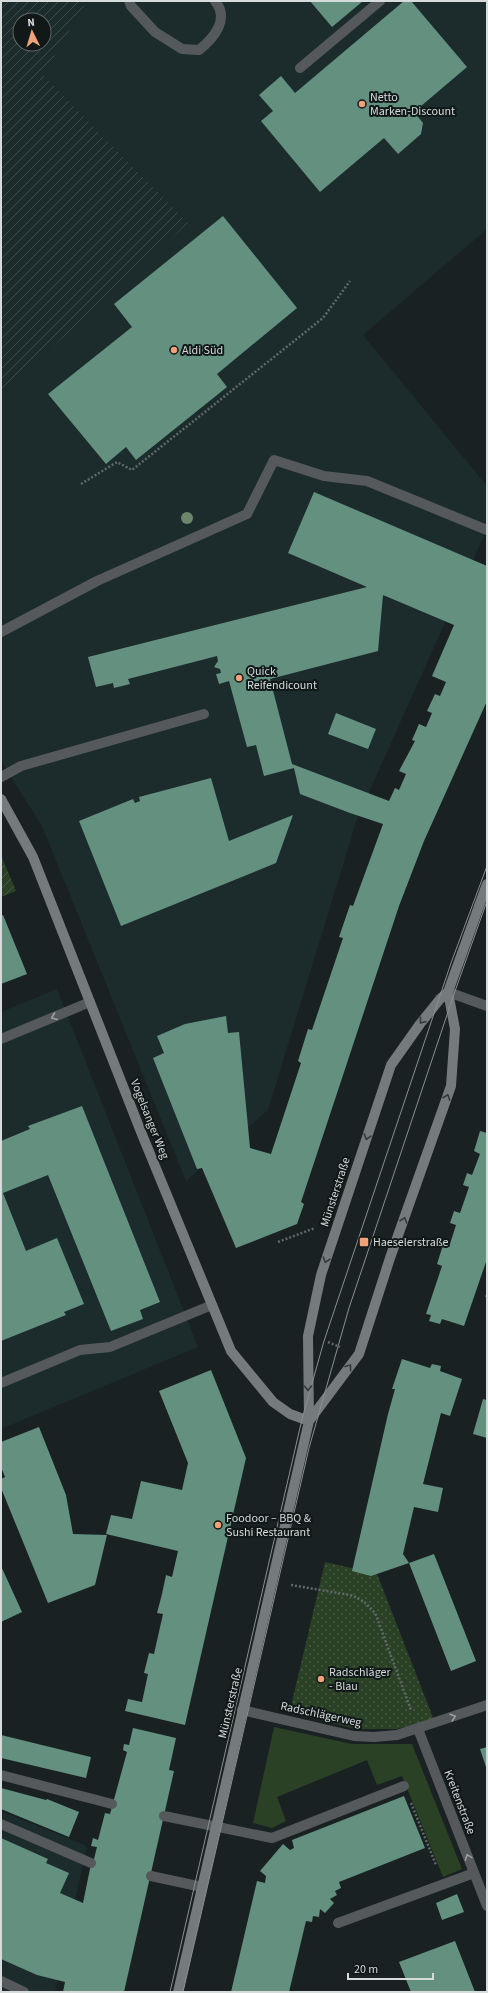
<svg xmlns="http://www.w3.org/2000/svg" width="488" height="1993" font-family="'Source Sans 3',sans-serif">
  <defs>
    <pattern id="industrial-furrows" width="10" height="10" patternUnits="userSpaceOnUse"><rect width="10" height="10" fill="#1c2c2d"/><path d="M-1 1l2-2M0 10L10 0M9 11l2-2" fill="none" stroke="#3c4a4b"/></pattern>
    <pattern id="park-dots" width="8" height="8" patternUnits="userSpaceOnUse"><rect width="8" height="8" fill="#2a4126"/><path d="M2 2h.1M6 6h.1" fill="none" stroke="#485c45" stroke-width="1.8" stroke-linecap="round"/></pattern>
    <pattern id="garden-furrows" width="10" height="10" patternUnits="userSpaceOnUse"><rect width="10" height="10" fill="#2a4126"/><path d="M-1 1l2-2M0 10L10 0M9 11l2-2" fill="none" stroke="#485c45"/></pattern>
  </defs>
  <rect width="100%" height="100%" fill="#192122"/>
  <path fill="#1c2c2d" d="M87,1H487V229L363,335L487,486V529L357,819L268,1110L186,1181L42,826L1,761V394L188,223L43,75Z
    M57,989L198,1347L1,1429V1012Z
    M1,1811L87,1846L55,1992H1Z"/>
  <path fill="url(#industrial-furrows)" fill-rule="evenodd" d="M1,1H87L43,75L188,223L1,394ZM20,20H44V44H20Z"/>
  <path fill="#2a4126" d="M274,1727L352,1744H412L462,1869L443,1877L402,1776L377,1785L367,1760L277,1797L286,1821L272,1828L253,1823Z"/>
  <path fill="url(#park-dots)" d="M325,1562L377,1574L434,1720L396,1729H356L304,1716L294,1709L292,1702Z"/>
  <path fill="url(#garden-furrows)" d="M1,855L16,891L1,897Z"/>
  <path fill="#649080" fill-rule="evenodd" d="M310,1H363L332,27Z
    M404,1H411L467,67L414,112L423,123L421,134L398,154L384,138L320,192L261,121L273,111L259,95L281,76L295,93Z
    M223,216L297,308L217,374L227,387L136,460L126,447L106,464L48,394L132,327L114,304Z
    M314,492L487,566V701L424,841L399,906L301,1202L304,1204L297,1224L236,1248L202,1168L197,1169L153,1058L164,1053L157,1036L185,1024L226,1016L228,1033L239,1032L250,1148L271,1154L301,1063L298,1061L308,1029L312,1030L343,938L339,937L350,905L353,906L383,824L350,813L300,794L294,768L264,776L256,745L247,747L229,681L219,684L216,674L221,673L220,669L214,667L218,661L217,656L128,679L130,684L114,688L113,683L96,687L88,657L367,587L288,553ZM383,595L454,625L432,676L446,682L440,696L435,694L427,711L432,713L426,727L419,724L412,740L415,741L399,771L406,774L399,790L395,788L389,801L292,764L270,679L378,651Z
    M336,713L376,729L368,749L328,734Z
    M211,778L229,841L293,815L276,863L121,926L79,821L133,799L135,803L140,801L139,797Z
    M3,915L27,974L1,984V916Z
    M82,1106L160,1302L140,1310L143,1319L111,1331L48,1175L3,1193L26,1251L57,1238L84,1304L64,1312L66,1315L1,1341V1141L30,1129L28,1126Z
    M480,1131L487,1133V1259L464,1326L442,1319L440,1324L429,1321L431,1315L426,1314L442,1266L437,1264L443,1245L449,1247L456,1225L450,1223L454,1211L460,1213L469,1187L463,1185L467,1173L472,1175L480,1154L474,1151Z
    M402,1359L430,1368L432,1364L441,1366L440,1371L462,1379L450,1416L441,1413L423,1484L443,1488L438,1512L414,1507L403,1554L409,1563L371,1576L352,1571L388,1414L395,1389H392Z
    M211,1370L246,1458L185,1725L125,1711L128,1699L142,1702L148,1674L144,1673L149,1653L154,1654L163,1614L157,1613L162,1594L166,1575L172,1577L178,1551L106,1534L111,1515L132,1519L141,1481L182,1490L188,1463L159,1391Z
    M483,1399L487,1400V1438L473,1434Z
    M39,1427L66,1495L73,1534L107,1535L95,1585L48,1603L1,1488V1479L5,1477L1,1467V1442Z
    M434,1554L476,1661L451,1671L409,1563Z
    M1,1566L22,1612L1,1622Z
    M133,1728L176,1738L169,1770L174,1771L124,1992H63L65,1982L37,1975L1,1959V1838L48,1859L46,1863L69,1873L60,1893L83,1903L92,1859H94L97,1847L91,1846L93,1838L98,1840L105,1813L110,1814L127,1752L123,1750L124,1744L129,1745Z
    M1,1735L91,1757L86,1778L1,1758Z
    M487,1747V1770L480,1749Z
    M1,1788L46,1800L47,1799L79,1812L69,1837L1,1809Z
    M404,1796L425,1848L339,1882L341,1888L335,1891L337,1895L330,1899L334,1903L325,1913L320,1909L319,1917L313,1916L312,1922L306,1921L289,1992H231L257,1881L265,1883L266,1876L260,1871L283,1844L290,1850L294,1848L292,1840Z
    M457,1894L464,1912L442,1920L436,1903Z
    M455,1941L475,1992H411L399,1962Z"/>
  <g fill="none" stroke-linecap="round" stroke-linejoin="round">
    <path stroke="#616869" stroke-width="2.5" stroke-dasharray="2 2" stroke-linecap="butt" d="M81,484L117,462L132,470L323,318L350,281
      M278,1242L315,1228
      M486,1297L487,1295
      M328,1342L340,1347
      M291,1585L350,1595C362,1599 369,1605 376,1615L411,1710
      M411,1803L436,1865"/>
    <path stroke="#56595b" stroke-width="10" d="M129,1L131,6L155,32L182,49L199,50C214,38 230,19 215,1
      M300,68L380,1
      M1,632L97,581L247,514L274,460L324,476L367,481L487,530
      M1,777L21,766L204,714
      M1,1039L90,1002
      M1,1383L80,1350L110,1347L212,1305
      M1,1775L112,1804
      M164,1816L272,1838L404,1786
      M1,1824L91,1863
      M151,1876L202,1887
      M338,1923L474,1873
      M1,1981L24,1992"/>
    <path stroke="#56595b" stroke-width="10" d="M448,992L487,1006
      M242,1710L354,1736L374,1737L397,1735L487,1705
      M418,1729L487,1906"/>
    <path stroke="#757a7d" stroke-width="10" d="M1,799L33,857L141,1132L231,1351L273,1402L290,1414L309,1421
      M309,1421L359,1354L390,1258L451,1086L455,1029L448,992L487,884
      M178,1992L309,1421L308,1336L321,1275L391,1065L420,1024L440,999L448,992"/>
    <path stroke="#8a9091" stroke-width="1" d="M170,1992L302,1419L324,1341L451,963L487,866
      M183,1992L309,1448L349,1308L454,994L487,901"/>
  </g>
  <circle fill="#6b866a" cx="187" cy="518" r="6"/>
  <defs><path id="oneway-chevron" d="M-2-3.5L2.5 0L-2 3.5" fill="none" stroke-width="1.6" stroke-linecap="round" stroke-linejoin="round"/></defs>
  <g stroke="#9ca0a2">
    <use href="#oneway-chevron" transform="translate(54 1017) rotate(158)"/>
    <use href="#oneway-chevron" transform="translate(453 1717) rotate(-19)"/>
    <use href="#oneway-chevron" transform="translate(468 1857) rotate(-111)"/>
  </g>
  <g stroke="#333a3b">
    <use href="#oneway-chevron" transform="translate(422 1021) rotate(128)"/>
    <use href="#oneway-chevron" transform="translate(447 1097) rotate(-71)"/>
    <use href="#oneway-chevron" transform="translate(367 1137) rotate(108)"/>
    <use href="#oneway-chevron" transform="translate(404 1220) rotate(-71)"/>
    <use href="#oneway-chevron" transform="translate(326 1260) rotate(109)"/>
    <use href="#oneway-chevron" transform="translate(349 1367) rotate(-53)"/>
    <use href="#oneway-chevron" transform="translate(308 1388) rotate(89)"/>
  </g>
  <g fill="#f0a278" stroke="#101818" stroke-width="1.5">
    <circle cx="362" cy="104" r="4"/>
    <circle cx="174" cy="350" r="4"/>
    <circle cx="239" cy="678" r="4"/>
    <rect x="359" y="1237" width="10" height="10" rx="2"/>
    <circle cx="218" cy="1525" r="4"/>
    <circle cx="321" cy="1679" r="4"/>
  </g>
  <g text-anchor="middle" stroke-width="4" stroke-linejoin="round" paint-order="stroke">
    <g font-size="12" fill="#d6dbdc" stroke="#101818" text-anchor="start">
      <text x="370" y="101">Netto<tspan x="370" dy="14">Marken-Discount</tspan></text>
      <text x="182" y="354">Aldi Süd</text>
      <text x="247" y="675">Quick<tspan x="247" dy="14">Reifendicount</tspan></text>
      <text x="373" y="1246">Haeselerstraße</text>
      <text x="226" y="1522">Foodoor – BBQ &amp;<tspan x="226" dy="14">Sushi Restaurant</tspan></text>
      <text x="329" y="1676">Radschläger<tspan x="329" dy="14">- Blau</tspan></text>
    </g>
    <g font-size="12" fill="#d6dbdc" stroke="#101818">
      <text transform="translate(150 1119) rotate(68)" y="4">Vogelsanger Weg</text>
      <text transform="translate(335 1192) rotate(-72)" y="4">Münsterstraße</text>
      <text transform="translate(230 1703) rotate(-77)" y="4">Münsterstraße</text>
      <text transform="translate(321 1714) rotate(12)" y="4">Radschlägerweg</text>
      <text transform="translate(460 1802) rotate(69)" y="4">Kreitenstraße</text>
    </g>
  </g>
  <rect width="488" height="1993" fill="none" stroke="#d6dbdc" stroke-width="4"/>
  <g transform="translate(32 32) rotate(355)"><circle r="19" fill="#101818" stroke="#5f6666"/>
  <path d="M0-3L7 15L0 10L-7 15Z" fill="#f0a278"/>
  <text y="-6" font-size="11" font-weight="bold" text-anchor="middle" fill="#d6dbdc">N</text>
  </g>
  <path d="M348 1973v6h85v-6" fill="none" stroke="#d6dbdc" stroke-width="2"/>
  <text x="354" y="1973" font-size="12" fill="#d6dbdc" stroke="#101818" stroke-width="3" paint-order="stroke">20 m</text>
</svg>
